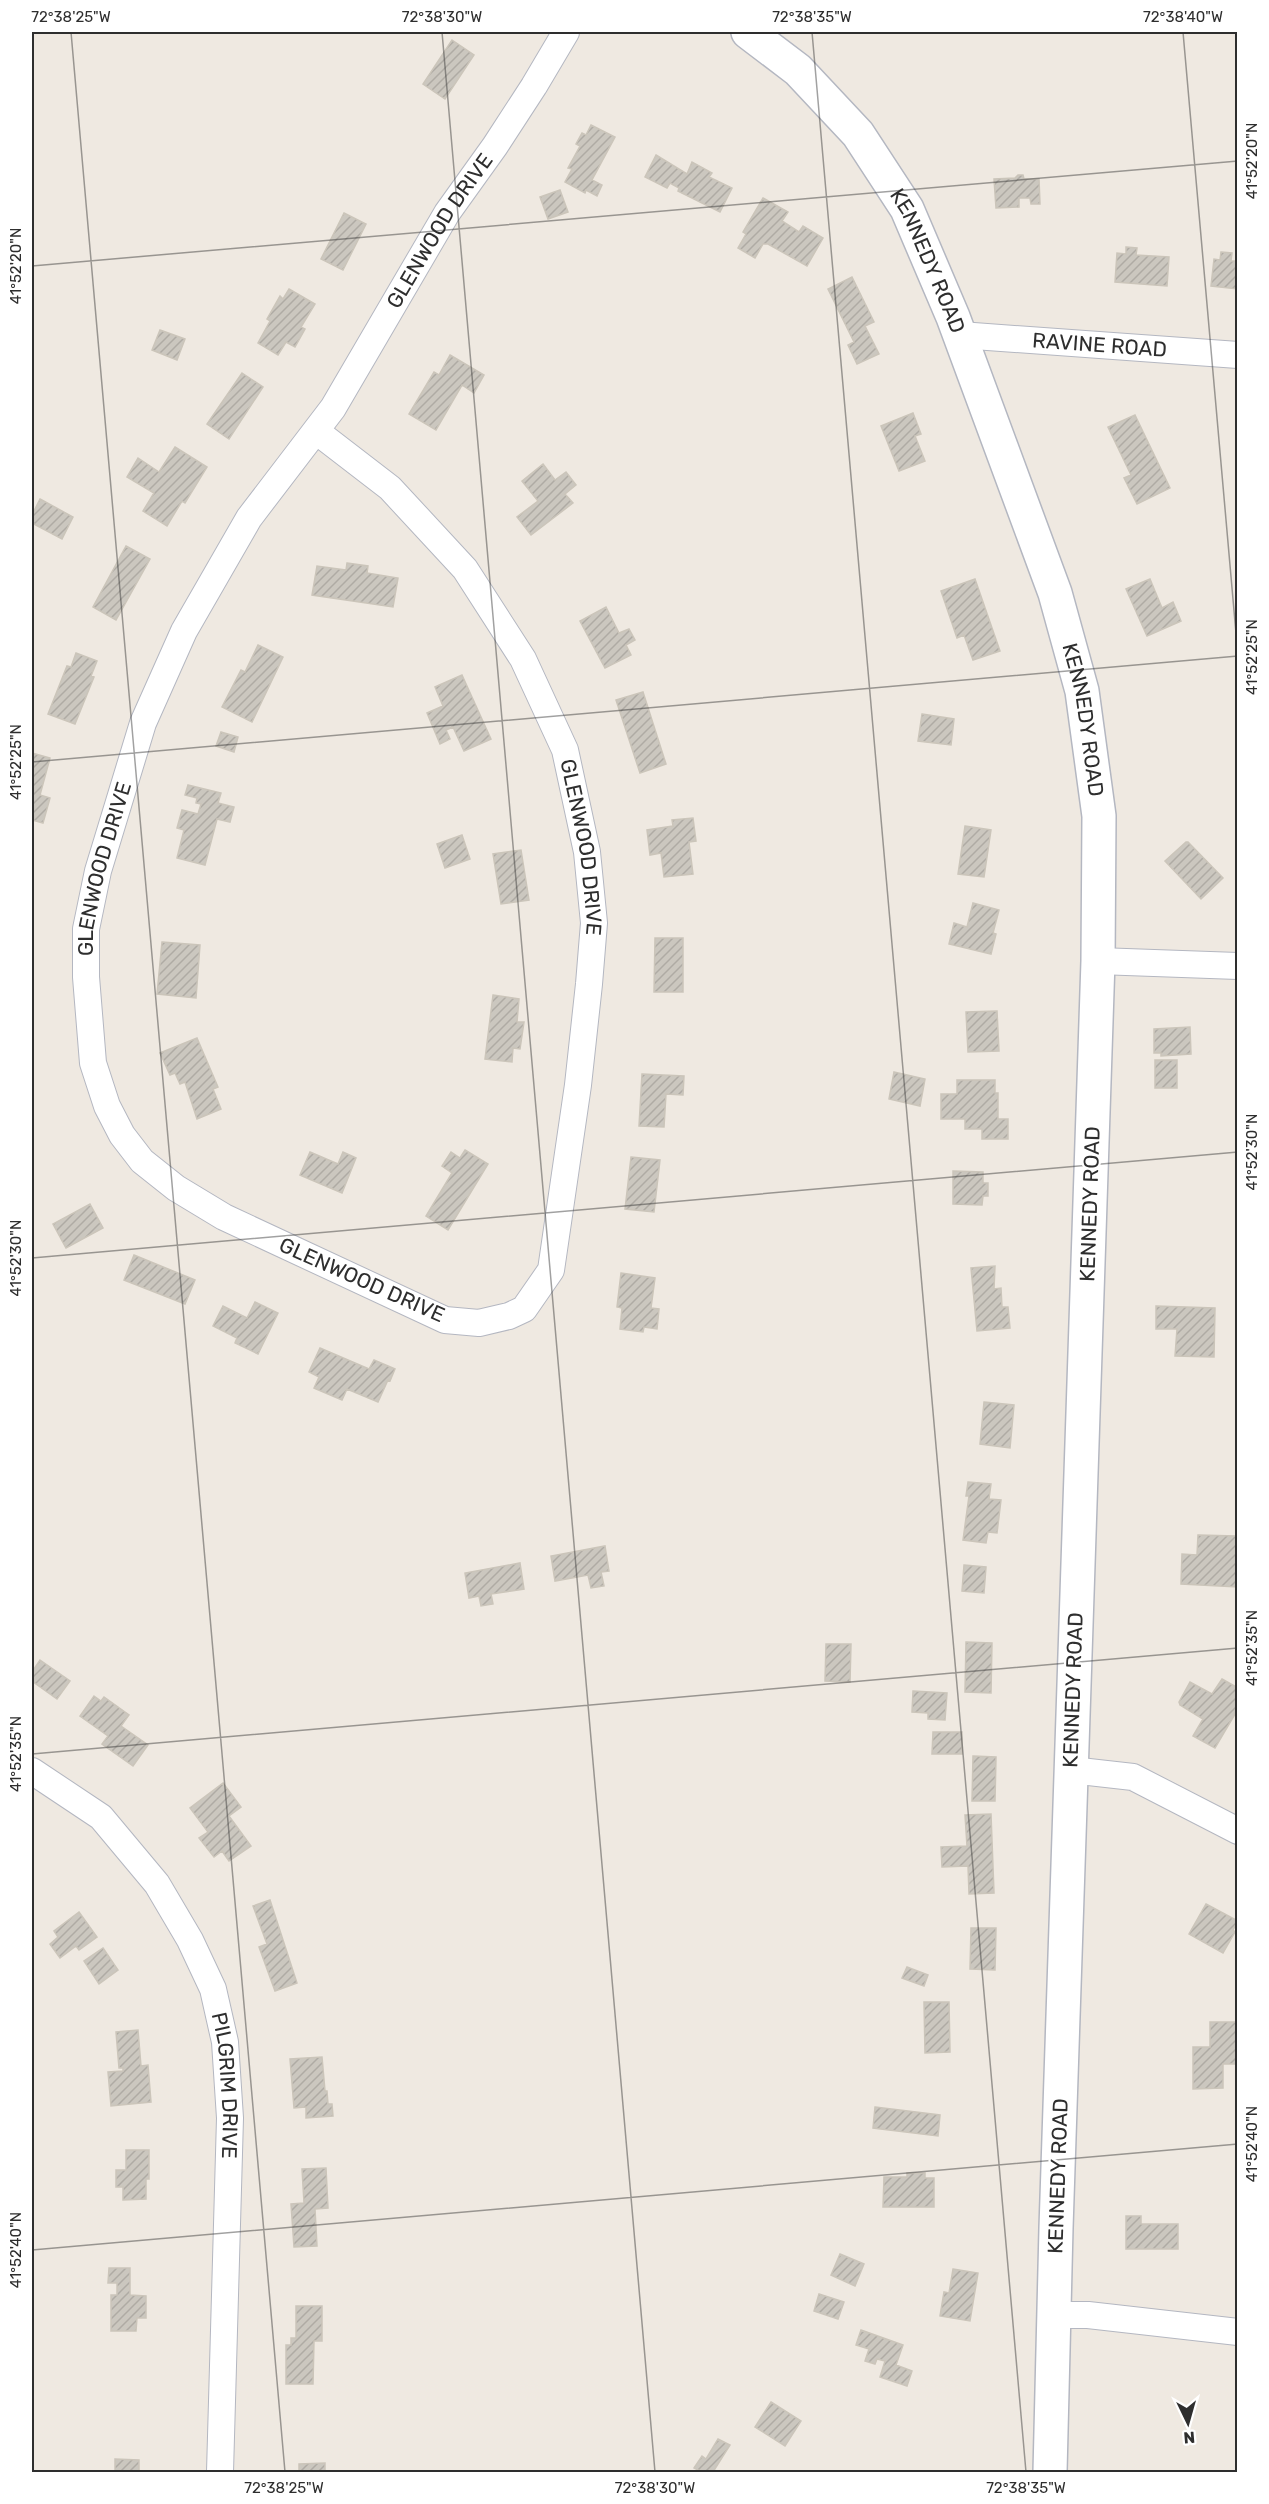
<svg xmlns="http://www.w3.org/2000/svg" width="1269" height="2504" font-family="Rubik,sans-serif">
  <defs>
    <pattern id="building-hatch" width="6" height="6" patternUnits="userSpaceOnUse" patternTransform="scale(1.5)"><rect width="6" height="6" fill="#cbc7bf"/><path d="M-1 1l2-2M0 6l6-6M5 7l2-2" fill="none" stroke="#afaba4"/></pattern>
  </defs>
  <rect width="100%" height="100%" fill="#efe9e1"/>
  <path fill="url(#building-hatch)" stroke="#cbc5ba" stroke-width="1.5" d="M452,40L474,55L445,99L423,84Z
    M591,125L615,137L592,180L602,185L597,196L586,190L585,193L565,182L572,169L568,168L580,146L576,144L582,133L586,135Z
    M656,155L687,174L692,162L712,173L709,177L732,188L720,212L678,191L679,188L670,183L667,188L645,177Z
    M1018,175H1023L1024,179H1039L1040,204H1031L1030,198H1019V207L996,208L994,179L1015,178Z
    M560,190L568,212L548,219L540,197Z
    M763,198L788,212L782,221L799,232L803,226L823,238L807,266L768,244H763L755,258L738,248L746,234L743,232Z
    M344,213L366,224L343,270L321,259Z
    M1126,247L1137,248L1136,255L1169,257L1167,286L1115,282L1117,253L1126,254Z
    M1221,252L1232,253L1231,261H1238V289L1211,286L1214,259L1220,260Z
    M852,277L874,322L865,326L879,354L857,364L848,345L854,342L828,289Z
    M289,289L315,304L301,327L305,329L295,347L286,342L278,355L258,343L270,321L267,319L280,296L283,299Z
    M160,330L185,339L177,360L152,350Z
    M450,355L484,375L474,393L462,385L436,430L409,414L434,372L439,375Z
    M242,373L263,387L229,439L207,424Z
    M913,413L921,434L915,436L925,461L899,471L881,426Z
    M1135,415L1170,488L1137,504L1124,478L1131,475L1108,427Z
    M175,447L207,467L185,503L182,501L167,526L143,511L154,493L127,477L138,458L159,472Z
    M543,464L555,480L566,472L576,485L565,494L573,503L531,535L517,517L538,501L522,481Z
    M40,499L73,517L62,539L32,523V515Z
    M126,546L150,559L116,620L93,607Z
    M347,563L368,566L367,573L398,578L393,607L312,595L317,566L346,570Z
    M975,579L1000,651L973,660L964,635L957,638L941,591Z
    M1150,579L1162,608L1173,602L1181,621L1147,636L1126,589Z
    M606,607L619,633L629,629L635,640L626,645L631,655L605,668L580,621Z
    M258,645L283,657L252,722L222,707L241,670L245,672Z
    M76,653L97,661L91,676L94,677L75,724L48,714L67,666L71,667Z
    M462,675L491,739L464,751L453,727L446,730L450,739L440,744L427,713L443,706L435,687Z
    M643,692L666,764L640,773L616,700Z
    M922,714L954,719L951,745L918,741Z
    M221,732L238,737L234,752L216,746Z
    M32,753L50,758L40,795L50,798L43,823L32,820Z
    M188,785L221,793L218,803L234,807L230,822L217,819L205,865L177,858L184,830L177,828L182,810L198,814L201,804L196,803L197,798L185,795Z
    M693,818L696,841L689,842L693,874L664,877L661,853L650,855L647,830L673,826L672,820Z
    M965,826L991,830L984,877L958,874Z
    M462,835L470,859L445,868L437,844Z
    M1186,842H1188L1223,878L1201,899L1165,861Z
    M521,850L529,900L501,904L493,854Z
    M973,903L999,910L993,933L996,934L991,954L949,944L954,923L967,927Z
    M655,938H683V992H654Z
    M162,942L200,945L196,998L157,994Z
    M493,995L519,999L517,1022H524L520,1049L513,1048L512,1062L485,1059Z
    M997,1011L999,1051L968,1052L966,1012Z
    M1190,1027L1191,1054L1161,1056V1053H1154V1029Z
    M197,1038L218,1087L213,1089L221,1109L197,1119L185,1082L180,1084L175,1073L170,1075L160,1053Z
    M1155,1060H1177V1088H1155Z
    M894,1072L925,1079L920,1106L889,1099Z
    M642,1074L684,1076L683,1095L666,1094L664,1127L639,1126Z
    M957,1080H995V1093H998V1119H1008V1139H982V1129H965V1119H941V1094H957Z
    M465,1150L488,1164L448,1230L426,1216L452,1173L442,1166L451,1152L460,1158Z
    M310,1152L338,1164L343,1152L356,1158L342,1193L300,1175Z
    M631,1157L660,1160L654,1212L625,1209Z
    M953,1171L983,1172V1183H988V1196H983L982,1205L953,1204Z
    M90,1204L103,1228L66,1248L53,1224Z
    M134,1255L195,1280L185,1304L124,1280Z
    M995,1266L994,1289L1001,1288L1002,1307H1008L1010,1328L977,1331L971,1268Z
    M621,1273L655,1278L651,1308L659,1309L657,1329L644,1327L643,1332L620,1329L622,1308L617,1307Z
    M255,1302L278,1313L258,1354L235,1343L237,1338L213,1326L223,1306L247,1318Z
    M1156,1306L1215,1308L1214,1357L1175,1356L1177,1329H1156Z
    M320,1348L369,1369L374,1360L395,1369L390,1381L388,1380L378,1402L347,1389L342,1400L314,1388L319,1377L309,1372Z
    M984,1402L1014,1405L1010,1448L980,1444Z
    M968,1482L991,1484L989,1499L1001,1500L997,1533L988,1532L986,1543L963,1540L969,1496H966Z
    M1198,1535L1236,1536L1238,1587L1181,1584L1182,1554L1197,1555Z
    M605,1546L609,1571L601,1572L604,1586L591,1588L588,1575L555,1581L551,1556Z
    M520,1563L524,1589L491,1594L493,1604L481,1606L479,1596L469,1598L465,1573Z
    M964,1565L986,1567L984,1593L962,1591Z
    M966,1642L992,1643L991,1693L965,1692Z
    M826,1644H851L850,1682L825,1681Z
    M40,1660L70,1681L57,1699L32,1681V1667L34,1669Z
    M1222,1679L1238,1688V1709L1215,1748L1193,1736L1203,1719L1180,1705L1179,1702L1190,1682L1212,1694Z
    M913,1691L947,1693L945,1720L928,1719V1713L912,1712Z
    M94,1696L101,1701L104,1697L129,1715L121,1726L148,1745L133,1766L102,1744L108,1736L80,1716Z
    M933,1732H962V1754H932Z
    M973,1756L996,1757L995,1801H972Z
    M223,1783L241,1807L229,1816L251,1846L229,1861L222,1851L214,1857L199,1838L208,1832L190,1808Z
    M991,1814L994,1893L969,1894L968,1866L942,1867L941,1847L967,1846L965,1815Z
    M270,1900L297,1983L275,1991L259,1947L267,1944L253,1906Z
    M1206,1904L1238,1921L1233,1930L1235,1932L1223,1953L1189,1934Z
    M79,1912L97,1937L79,1950L76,1946L60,1958L50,1944L58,1937L54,1931Z
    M971,1928H996L995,1970L970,1969Z
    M103,1948L118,1970L99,1984L84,1961Z
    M907,1967L928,1975L924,1986L902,1978Z
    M924,2002H949L950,2052L925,2053Z
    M1210,2022H1236V2064H1223V2088L1193,2089V2047H1210Z
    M138,2030L141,2066L148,2065L151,2102L111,2106L108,2072L123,2071V2068H119L116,2032Z
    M322,2057L325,2091H327L328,2104H332L333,2116L306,2118V2107L294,2108L290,2059Z
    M875,2107L940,2115L938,2136L873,2128Z
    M126,2150H149V2179H146V2199L123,2200V2187H116V2170H126Z
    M326,2168L328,2208L315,2209L317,2246L294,2247L291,2204L304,2203L302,2169Z
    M907,2173H925V2178H934V2207H883L884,2177H907Z
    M1126,2216H1141V2224H1178V2249H1126Z
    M840,2254L864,2264L855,2286L831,2275Z
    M109,2268H130V2295L146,2296V2318H137L136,2331H111V2295H117V2283H108Z
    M953,2269L978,2273L970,2321L940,2316L944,2292L949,2293Z
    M819,2294L844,2302L838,2319L814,2311Z
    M296,2306H322V2341H314L313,2384H286V2345H291V2338H296Z
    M861,2330L903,2345L896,2365L912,2371L907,2386L880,2377L885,2361L877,2359L875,2364L865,2361L869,2349L856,2345Z
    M771,2402L801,2421L785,2446L755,2427Z
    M718,2439L730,2445L713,2472H702L694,2468L702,2456L706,2459Z
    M115,2459L139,2460V2472H115Z
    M325,2463V2472H299V2464Z"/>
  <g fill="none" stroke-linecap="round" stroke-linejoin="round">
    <g stroke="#b4b7c1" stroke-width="28">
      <g id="street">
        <path id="s1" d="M960,335L1238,355"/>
        <path id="s2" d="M316,431L390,488L465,569L523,659L565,750L587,852L594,923L589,984L578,1085L551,1270L524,1309L509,1316L479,1323L445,1320L224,1217L176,1188L142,1161L122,1135L107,1106L93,1063L86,977V929L98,871L143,723L184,631L249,518L333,408L447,213L495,146L534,86L566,32"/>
        <path d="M1098,961L1238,966"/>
        <path d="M1071,1770L1133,1777L1238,1831"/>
        <path id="s3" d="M32,1771L101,1817L157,1884L190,1940L213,1989L225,2042L230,2118L220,2472"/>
        <path d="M1054,2315H1088L1238,2332"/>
      </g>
    </g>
    <g stroke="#b4b7c1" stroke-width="36">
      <g id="secondary">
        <path id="s4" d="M748,32L798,70L858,134L907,209L953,317L1055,593L1082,691L1099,816L1098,961L1056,2228L1050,2472"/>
      </g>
    </g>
    <use href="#street" stroke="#fff" stroke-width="26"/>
    <use href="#secondary" stroke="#fff" stroke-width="33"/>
  </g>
  <path fill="none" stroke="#2e2e2e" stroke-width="1.5" stroke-opacity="0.45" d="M71,32L285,2472M442,32L655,2472M812,32L1026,2472M1183,32L1238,656M32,266L1238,161M32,762L1238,656M32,1258L1238,1152M32,1754L1238,1648M32,2250L1238,2144"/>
  <g text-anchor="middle" stroke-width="4.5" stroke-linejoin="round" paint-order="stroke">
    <g font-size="21" fill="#2e2e2e" stroke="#fff">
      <text dy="7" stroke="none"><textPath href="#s2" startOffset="2444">GLENWOOD DRIVE</textPath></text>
      <text dy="7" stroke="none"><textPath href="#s4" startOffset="296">KENNEDY ROAD</textPath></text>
      <text dy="7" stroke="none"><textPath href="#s1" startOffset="140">RAVINE ROAD</textPath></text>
      <text dy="7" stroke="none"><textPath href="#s4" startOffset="782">KENNEDY ROAD</textPath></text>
      <text dy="7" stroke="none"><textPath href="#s2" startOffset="510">GLENWOOD DRIVE</textPath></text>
      <text dy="7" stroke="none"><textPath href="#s2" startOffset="1716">GLENWOOD DRIVE</textPath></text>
      <text transform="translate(1090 1204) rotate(-88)" y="7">KENNEDY ROAD</text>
      <text transform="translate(362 1280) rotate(24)" y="7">GLENWOOD DRIVE</text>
      <text transform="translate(1073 1690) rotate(-88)" y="7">KENNEDY ROAD</text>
      <text dy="7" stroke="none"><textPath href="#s3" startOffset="387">PILGRIM DRIVE</textPath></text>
      <text transform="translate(1058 2176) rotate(-88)" y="7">KENNEDY ROAD</text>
    </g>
  </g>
  <rect width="1269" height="2504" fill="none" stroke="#ffffff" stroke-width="66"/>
  <g transform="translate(1188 2423) rotate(175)" stroke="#ffffff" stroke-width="4.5" paint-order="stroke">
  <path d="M0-4.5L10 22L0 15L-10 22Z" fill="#2e2e2e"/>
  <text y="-9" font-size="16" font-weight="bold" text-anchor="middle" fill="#2e2e2e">N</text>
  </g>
  <rect x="33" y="33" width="1203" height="2438" fill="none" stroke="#2e2e2e" stroke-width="2"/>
  <g font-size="15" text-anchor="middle" fill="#2e2e2e">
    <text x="71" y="22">72°38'25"W</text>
    <text x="442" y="22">72°38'30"W</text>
    <text x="812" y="22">72°38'35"W</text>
    <text x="1183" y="22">72°38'40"W</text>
    <text transform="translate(1252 161) rotate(-90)" y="5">41°52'20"N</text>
    <text transform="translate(16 266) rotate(-90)" y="5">41°52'20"N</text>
    <text transform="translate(1252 657) rotate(-90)" y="5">41°52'25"N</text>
    <text transform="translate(16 762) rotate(-90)" y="5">41°52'25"N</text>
    <text transform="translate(1252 1152) rotate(-90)" y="5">41°52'30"N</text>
    <text transform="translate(16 1258) rotate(-90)" y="5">41°52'30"N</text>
    <text transform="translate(1252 1648) rotate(-90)" y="5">41°52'35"N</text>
    <text transform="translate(16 1754) rotate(-90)" y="5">41°52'35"N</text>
    <text transform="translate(1252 2144) rotate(-90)" y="5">41°52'40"N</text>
    <text transform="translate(16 2250) rotate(-90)" y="5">41°52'40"N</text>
    <text x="284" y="2493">72°38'25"W</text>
    <text x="655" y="2493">72°38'30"W</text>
    <text x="1026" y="2493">72°38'35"W</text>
  </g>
</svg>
